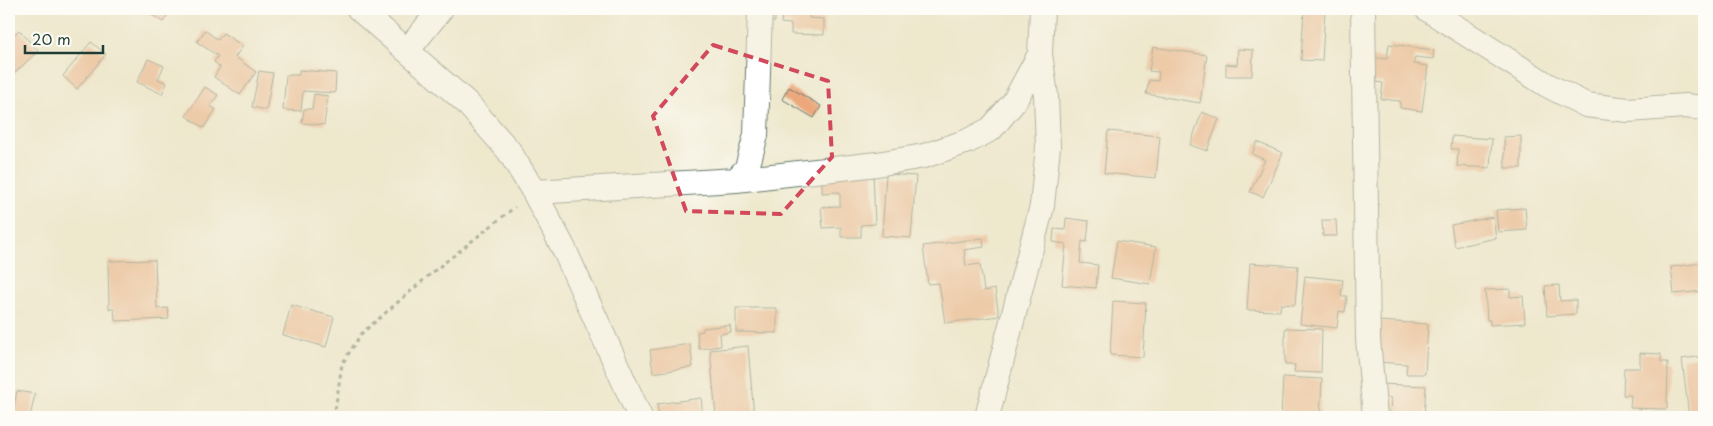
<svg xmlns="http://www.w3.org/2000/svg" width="1713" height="426" font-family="'Playpen Sans',sans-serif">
  <rect width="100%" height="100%" fill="#fdfcf7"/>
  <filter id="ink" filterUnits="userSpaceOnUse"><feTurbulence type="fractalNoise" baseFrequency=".02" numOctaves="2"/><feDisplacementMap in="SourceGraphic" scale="10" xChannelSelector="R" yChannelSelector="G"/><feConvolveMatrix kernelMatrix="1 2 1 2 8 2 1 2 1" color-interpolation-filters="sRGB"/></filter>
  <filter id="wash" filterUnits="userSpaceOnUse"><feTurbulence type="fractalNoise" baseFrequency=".0096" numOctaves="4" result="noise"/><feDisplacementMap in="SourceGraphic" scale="20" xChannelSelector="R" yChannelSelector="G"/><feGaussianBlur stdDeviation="1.12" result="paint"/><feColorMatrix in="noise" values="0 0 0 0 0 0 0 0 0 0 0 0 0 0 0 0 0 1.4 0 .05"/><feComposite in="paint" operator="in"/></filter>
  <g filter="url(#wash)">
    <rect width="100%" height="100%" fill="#eee8cd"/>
    <g id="blocks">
      <path fill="#eca87b" d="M143,9H172L163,22Z
        M767,9H809V18L824,19V35L791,34V24L781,23L782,14H775V22L767,21Z
        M1304,9H1325L1322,61L1301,60Z
        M19,30L38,51L9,78V40Z
        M205,30L218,40L223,33L243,46L235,57L256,72L240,95L214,77L220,67L214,62L218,56L197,42Z
        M91,42L106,54L77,89L63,76Z
        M1389,44L1434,50L1433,59L1415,57L1414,64L1428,66L1422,111L1400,108V101L1381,99L1383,83L1368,81L1371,57L1387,59Z
        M1153,47L1207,55L1200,103L1146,94L1149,80L1158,81L1159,72L1149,71Z
        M1238,49L1253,50L1252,76H1226V64L1237,65Z
        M148,59L164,66L158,79L167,83L162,94L137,82Z
        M299,70L336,73L335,93L303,91L301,111L283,110L286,75H299Z
        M259,71L273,73L266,110L252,107Z
        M205,87L218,95L210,106L216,109L204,128L186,116Z
        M789,87L821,106L814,118L782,99Z
        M314,94L328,96L324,125L302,123L304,109H312Z
        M1202,112L1219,119L1207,151L1190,145Z
        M1108,131L1160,136L1156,178L1104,173Z
        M1452,136L1492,139L1490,168L1457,166L1458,149H1451Z
        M1521,136V168H1505L1504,137Z
        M1257,142L1283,153L1263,197L1250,192L1265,160L1252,154Z
        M873,171L875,224L861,225V237H841V227L823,228L821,207L840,206V192L822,193V174Z
        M886,174L916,176L911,238L882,236Z
        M9,185L15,186L10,225L9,224Z
        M1525,208L1527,230L1498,232L1496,210Z
        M1493,217L1496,238L1455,247L1451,225Z
        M1066,218L1089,221L1087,242L1082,241L1080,263L1098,265L1096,288L1062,285L1066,244L1053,242L1054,229L1065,230Z
        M1322,220H1336L1337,236H1323Z
        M983,238L984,247L964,250L966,266L980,264L984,291L995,289L999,316L945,323L939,283L928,284L923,246Z
        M1117,241L1156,247L1150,284L1111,278Z
        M155,260L157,309L168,308L169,319L115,321L114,309H109L108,261Z
        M1250,263L1298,266L1295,305L1281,304L1280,311L1247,310Z
        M1701,263L1704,291L1674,294L1671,267Z
        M1305,276L1343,280L1341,296H1347L1345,312L1339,311L1337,328L1300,324Z
        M1559,285L1560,301L1576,300V314L1547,316L1545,286Z
        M1510,289V297L1523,296L1525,323L1490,325V320H1487L1485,290Z
        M1113,301L1146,303L1143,357L1110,355Z
        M291,305L334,317L326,347L283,335Z
        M736,308H777V333L736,332Z
        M1378,321L1428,324L1425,374H1406L1407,364L1376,362Z
        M730,325L731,332L720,334L721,346L699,349L697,332L703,331V328Z
        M1285,328L1322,329L1321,373L1294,372L1295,365H1285Z
        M690,344L693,367L653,373L650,350Z
        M748,346L754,417H716L710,350Z
        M1640,353L1661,354V362H1668L1667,409L1630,408L1631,395H1623L1624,368H1640Z
        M1704,356V417H1689L1682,359Z
        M1283,377L1322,379L1320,417H1281Z
        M1380,384L1426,386L1424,417H1397L1398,414L1390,413L1391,398L1379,397Z
        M17,391L35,394L30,417H12Z
        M701,398L703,417H659L657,404Z"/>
    </g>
  </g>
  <g filter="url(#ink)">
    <use href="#blocks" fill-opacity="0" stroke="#67796a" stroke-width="1"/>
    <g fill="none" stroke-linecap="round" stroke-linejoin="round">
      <g stroke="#67796a" stroke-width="26">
        <path id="minor" d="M359,9L467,103L509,151L534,192L564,249L640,417
          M1363,9L1368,339L1375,417
          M1427,9L1547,85L1586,105L1628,110L1685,106L1704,108
          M407,51L441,9
          M736,180L877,164L924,156L968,141L991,129L1014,102L1040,54
          M534,192L736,180L747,168L756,135L760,9
          M987,417L1042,206L1048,147L1046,96L1040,54L1042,9"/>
      </g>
      <path stroke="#67796a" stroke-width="3" stroke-dasharray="4 4" stroke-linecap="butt" d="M334,417L342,364L361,334L434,271L515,207"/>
      <use href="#minor" stroke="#fff" stroke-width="24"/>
    </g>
  </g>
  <path d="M0 0H1713V426H0ZM713,45L828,81L832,157L781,214L686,211L653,116Z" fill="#eee8cd" fill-opacity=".55" fill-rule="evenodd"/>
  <path fill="none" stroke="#d1495b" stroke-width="4" stroke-dasharray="10 6" stroke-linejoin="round" d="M713,45L828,81L832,157L781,214L686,211L653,116Z"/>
  <rect width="1713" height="426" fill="none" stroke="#fdfcf7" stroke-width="30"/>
  <path d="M25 45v8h78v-8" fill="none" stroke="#1f3d34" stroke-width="2.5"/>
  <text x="32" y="45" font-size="15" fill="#1f3d34" stroke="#fdfcf7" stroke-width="4" paint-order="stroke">20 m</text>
</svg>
